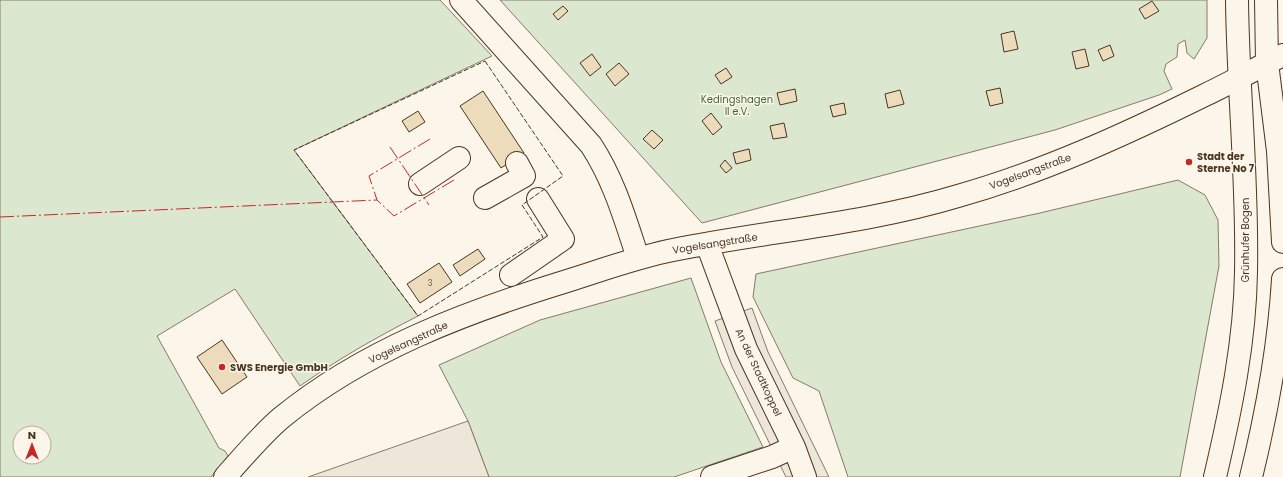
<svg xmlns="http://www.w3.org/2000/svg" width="1283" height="477" font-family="Poppins,sans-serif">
  <rect width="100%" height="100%" fill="#fbf6e9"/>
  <path fill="#dce7d0" stroke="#887966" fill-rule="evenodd" d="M0,0H440L492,56L294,150L418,316C377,337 338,359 300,386L235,289L157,336L219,448L225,451L228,456L211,477H0ZM20,433H44V457H20Z
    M500,0H1207V38L1194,59L1187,53L1185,40L1178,44L1177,57L1166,64L1164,71L1172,89L1159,95L1055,130L702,223Z
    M1178,180L1205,195L1218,220L1219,266L1180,477H848L819,391L793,378L753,297L756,274L1040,213Z
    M691,278L721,362L763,447L674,477H489L468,421L439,365L540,320Z"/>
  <path fill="#ede7d9" stroke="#887966" d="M752,308L768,352L829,477H786L732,367L715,321Z
    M468,421L489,477H308Z"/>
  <path fill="#ecdcbc" stroke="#4a3520" d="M1152,1L1159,11L1145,19L1139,9Z
    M563,6L568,11L558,20L553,14Z
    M1014,31L1018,49L1004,52L1001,34Z
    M1110,45L1114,56L1103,61L1098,50Z
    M1085,49L1089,66L1076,69L1072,52Z
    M592,54L601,67L590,76L580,63Z
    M619,63L629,74L615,86L606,74Z
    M726,68L732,77L721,84L715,75Z
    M1000,88L1003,103L990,106L986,91Z
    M795,89L797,101L780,105L777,93Z
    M900,90L904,104L888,108L885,94Z
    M483,91L524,153L501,168L460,106Z
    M844,103L846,114L833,117L830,106Z
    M418,111L425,122L409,132L402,121Z
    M711,113L722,127L713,135L702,121Z
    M784,123L787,137L773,139L770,126Z
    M652,130L663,140L654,149L643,139Z
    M749,149L751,160L736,164L733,153Z
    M725,160L732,168L726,173L720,166Z
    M478,249L485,259L460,276L453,265Z
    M439,263L452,282L420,303L407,284Z
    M222,340L247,377L222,394L197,357Z"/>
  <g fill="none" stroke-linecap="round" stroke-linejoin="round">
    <g stroke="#4a3520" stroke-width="24">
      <path id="minor" d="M461,0L591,145C614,180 625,219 638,258
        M420,184L459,158
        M485,198L524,176L517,163
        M707,244L746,349L794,447L805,477
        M511,275L563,239L538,199
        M225,477C243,457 261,435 281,418C364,350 466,312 567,281C602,270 637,257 673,250C768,231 865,224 958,196C1043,172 1126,134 1205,95C1232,82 1257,68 1283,55
        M712,477L772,457L794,447"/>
    </g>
    <g stroke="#4a3520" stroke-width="24">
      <path id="major" d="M1266,0L1267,63L1278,151L1283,242
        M1215,477C1231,409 1245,341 1246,272C1248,181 1238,91 1237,0
        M1251,477C1267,412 1279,346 1283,279"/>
    </g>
    <use href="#minor" stroke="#fbf6e9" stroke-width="22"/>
    <use href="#major" stroke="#fbf6e9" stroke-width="22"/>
    <path stroke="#4a3520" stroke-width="1" stroke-dasharray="5 2" stroke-linecap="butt" d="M485,61L563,176L522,205L543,237L418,316L294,150Z"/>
    <path stroke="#c62828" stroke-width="1" stroke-dasharray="14 3 2 3" stroke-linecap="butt" d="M430,139L369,176L377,200L394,216L454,180
      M390,147L429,205
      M0,217L377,200"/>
  </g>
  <g fill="#c62828" stroke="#fbf6e9" stroke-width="1.5">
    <circle cx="1189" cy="162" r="4"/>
    <circle cx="222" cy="367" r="4"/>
  </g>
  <g text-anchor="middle" stroke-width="3" stroke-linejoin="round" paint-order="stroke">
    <g font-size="8" fill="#725f47">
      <text x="430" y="286">3</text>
    </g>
    <g font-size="10" fill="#436837" stroke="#fbf6e9">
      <text x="737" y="103">Kedingshagen<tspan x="737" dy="12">II e.V.</tspan></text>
    </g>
    <g font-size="10" font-weight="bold" fill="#4a3520" stroke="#fbf6e9" text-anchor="start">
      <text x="1197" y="160">Stadt der<tspan x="1197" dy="12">Sterne No 7</tspan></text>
      <text x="230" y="371">SWS Energie GmbH</text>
    </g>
    <g font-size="10" fill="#4a3520" stroke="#fbf6e9">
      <text transform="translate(1030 171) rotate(-20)" y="4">Vogelsangstraße</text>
      <text transform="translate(1245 240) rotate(-90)" y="4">Grünhufer Bogen</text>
      <text transform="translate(715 243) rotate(-9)" y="4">Vogelsangstraße</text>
      <text transform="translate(408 342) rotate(-25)" y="4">Vogelsangstraße</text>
      <text transform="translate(759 372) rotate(65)" y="4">An der Stadtkoppel</text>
    </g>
  </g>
  <g transform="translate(32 445)"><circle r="19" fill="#fbf6e9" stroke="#b4a999"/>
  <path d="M0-3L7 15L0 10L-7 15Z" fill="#c62828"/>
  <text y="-6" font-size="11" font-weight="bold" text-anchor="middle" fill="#4a3520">N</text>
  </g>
</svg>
